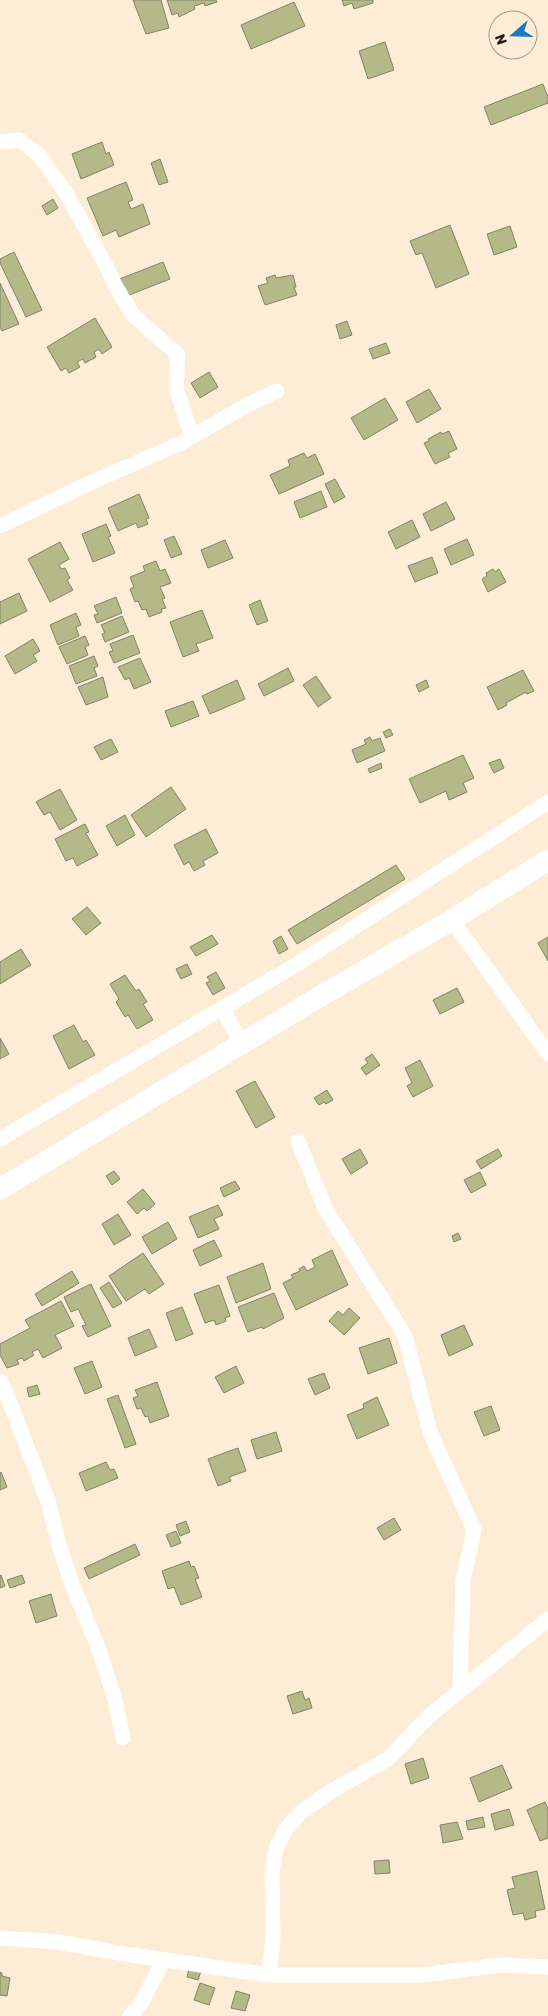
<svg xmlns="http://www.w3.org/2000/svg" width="548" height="2016" font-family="Rubik,sans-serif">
  <rect width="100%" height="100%" fill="#feedd6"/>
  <path fill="#b5b887" stroke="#81836b" d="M133,0H161L169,28L146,34Z
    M167,0H216L217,2L205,6L204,3L194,6L195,9L179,17L178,13L172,15Z
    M342,0H373V3L354,9L352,3L344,6Z
    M294,2L305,26L251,49L241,25Z
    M385,42L394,70L368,79L359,51Z
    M543,84L548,97V103L491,125L484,107Z
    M102,142L106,154L109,152L114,165L81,179L72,154Z
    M160,159L168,182L159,185L151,163Z
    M126,182L133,200L128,202L131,209L143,204L150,224L119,237L116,230L103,236L87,198Z
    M53,199L58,208L47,215L42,206Z
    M450,225L469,274L436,288L422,253L416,255L410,241Z
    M510,226L517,247L494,255L487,234Z
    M14,252L42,310L26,317L0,263V259Z
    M163,262L170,279L124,297L117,280Z
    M275,275L276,278L293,275L296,287H294L297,295L265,305L258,286L268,283L266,278Z
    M0,283L19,324L2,331L0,327Z
    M95,318L112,347L102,354L99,349L94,352L96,357L85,363L83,359L77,362L80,367L69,373L66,368L61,371L47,347Z
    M347,321L352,335L340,339L336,325Z
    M386,343L390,353L373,359L369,349Z
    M209,372L218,387L200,398L191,383Z
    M429,389L441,409L417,423L406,402Z
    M385,398L398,420L364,440L351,418Z
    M449,431L457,449L448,453L450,457L435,464L424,443L429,441L428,439L441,432L442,434Z
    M304,453L307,458L315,454L324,474L279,494L270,475L290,466L288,460Z
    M335,479L345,497L334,503L325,484Z
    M321,491L327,507L300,518L294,502Z
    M139,494L149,518L146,519L148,524L138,528L136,523L118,531L108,508Z
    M446,502L455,519L431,531L423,514Z
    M412,520L420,537L396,549L388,532Z
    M106,524L111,536L108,537L115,553L93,562L82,534Z
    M174,536L182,554L171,558L164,540Z
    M467,539L474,555L451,565L444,549Z
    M225,540L233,558L208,568L201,550Z
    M60,542L69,559L59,565L61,569L65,568L70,578L67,580L73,590L50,602L28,559Z
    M432,557L438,573L415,582L408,566Z
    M156,561L160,571L165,569L171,583L160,587L165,598L162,599L166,608L161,609L162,612L149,617L146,609L142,610L138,601L135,602L130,589L134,587L130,577L145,571L143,566Z
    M493,569L495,572L499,569L506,582L488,592L482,579L487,576L486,573Z
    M19,593L27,611L0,624V602Z
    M116,597L122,613L97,623L94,615L98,614L94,606Z
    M260,600L268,621L257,625L249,605Z
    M202,610L213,638L196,644L199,651L183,657L170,622Z
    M76,613L81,625L76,627L79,636L58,645L50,625Z
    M122,616L129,632L105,642L102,634L105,633L101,625Z
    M133,635L140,653L114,663L109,652L113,651L110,644Z
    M85,636L89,645L85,647L88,655L67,664L59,647Z
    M33,639L40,651L33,655L37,661L15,674L5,656Z
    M94,656L98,666L94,668L97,676L76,684L69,666Z
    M140,658L151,682L134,689L129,678L125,680L118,667Z
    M288,668L294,681L264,696L258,684Z
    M523,670L534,691L527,694L526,692L506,703L507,705L498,710L487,687Z
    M316,676L331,698L318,707L303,685Z
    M103,677L108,697L86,705L78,687Z
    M237,680L245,699L210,714L202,696Z
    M426,680L429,687L419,692L416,685Z
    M193,701L199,716L171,727L165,711Z
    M390,729L393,735L386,738L383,732Z
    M370,737L372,741L380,738L385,751L357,763L352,750L366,744L364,740Z
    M111,739L118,752L101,760L94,747Z
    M463,755L474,778L463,783L467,792L449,800L446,791L420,803L409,779Z
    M500,759L504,768L494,773L489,763Z
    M381,763L382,768L370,773L368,769Z
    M171,787L186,809L146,837L131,815Z
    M60,789L77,820L60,830L50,812L44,815L36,802Z
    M125,815L135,835L117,846L106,826Z
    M85,824L89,832L86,833L98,855L77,866L73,858L66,861L55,839Z
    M206,829L218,853L203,861L205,865L194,871L189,862L184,865L174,845Z
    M396,865L405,879L297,944L288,930Z
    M87,907L101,923L86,935L72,919Z
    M212,935L218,944L196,956L190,947Z
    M281,936L288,949L279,954L273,941Z
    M548,937V961L538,943Z
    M21,949L31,965L0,984V962Z
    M187,964L192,974L181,979L176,969Z
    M216,972L225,988L213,995L206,983L210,981L207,977Z
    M125,975L136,991L139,989L147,1002L143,1004L153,1020L137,1029L128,1015L125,1017L116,1002L119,999L110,984Z
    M457,988L464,1002L440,1014L433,1000Z
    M74,1025L83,1042L86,1040L95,1055L69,1069L53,1036Z
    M0,1038L9,1054L0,1059Z
    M372,1054L380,1065L366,1075L361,1068L368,1063L365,1059Z
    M420,1060L433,1086L413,1097L407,1086L412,1083L405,1068Z
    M255,1081L275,1117L256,1128L236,1091Z
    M327,1090L333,1100L326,1104L324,1102L319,1105L314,1098Z
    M360,1149L368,1163L351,1174L342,1159Z
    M498,1149L502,1156L481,1169L476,1161Z
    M114,1171L120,1179L112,1185L106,1176Z
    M480,1172L486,1185L471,1193L464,1180Z
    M235,1181L240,1189L224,1197L220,1188Z
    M143,1189L155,1204L147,1211L144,1208L137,1214L127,1202Z
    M218,1205L223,1215L214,1219L219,1229L198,1238L189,1217Z
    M118,1214L131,1235L114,1245L102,1224Z
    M168,1222L177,1239L152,1254L142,1237Z
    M458,1233L461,1239L454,1242L452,1236Z
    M214,1240L222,1256L200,1266L193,1250Z
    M332,1250L348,1285L296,1310L283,1283L293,1278L291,1275L300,1271L299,1269L304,1266L307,1271L315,1267L312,1260Z
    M143,1253L164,1284L149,1294L145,1289L126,1301L109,1276Z
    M263,1263L271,1289L236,1303L227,1277Z
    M72,1271L79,1283L42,1306L35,1294Z
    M109,1282L122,1303L113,1308L100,1288Z
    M91,1284L111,1326L88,1337L82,1326L86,1325L78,1309L71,1312L64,1297Z
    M219,1285L230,1316L225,1318L226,1321L216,1325L214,1320L205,1323L194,1294Z
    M274,1293L284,1318L263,1329L262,1327L248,1332L238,1307Z
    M61,1301L74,1326L55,1335L62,1348L43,1358L38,1349L32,1352L34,1355L24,1361L22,1358L17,1360L19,1364L7,1368L0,1355V1344L30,1328L25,1320Z
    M182,1307L193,1334L176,1341L166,1313Z
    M349,1308L360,1318L344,1335L329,1321L338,1311L343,1315Z
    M464,1325L473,1345L449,1356L441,1335Z
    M149,1329L157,1347L135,1356L128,1338Z
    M389,1338L397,1363L368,1374L359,1348Z
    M92,1361L102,1387L85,1394L74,1368Z
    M236,1366L244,1383L224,1393L215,1377Z
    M324,1373L330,1388L315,1395L308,1379Z
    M157,1382L169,1416L150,1423L148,1416L145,1417L141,1408L137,1409L133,1398L138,1396L135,1390Z
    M37,1385L40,1394L29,1397L27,1388Z
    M118,1395L136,1444L125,1448L107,1399Z
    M377,1397L389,1425L357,1439L347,1415L364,1408L363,1404Z
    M491,1406L500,1430L484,1436L474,1412Z
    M276,1432L282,1451L257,1459L251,1440Z
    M238,1448L246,1471L229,1477L231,1481L218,1486L208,1459Z
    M106,1462L110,1470L114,1469L118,1478L86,1491L79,1473Z
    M1,1472L7,1487L0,1490V1473Z
    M394,1518L401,1530L384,1540L377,1528Z
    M186,1521L190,1532L180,1536L176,1525Z
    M176,1531L181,1543L171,1547L166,1535Z
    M135,1544L140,1555L89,1579L84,1568Z
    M189,1561L191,1567L194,1566L199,1578L195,1579L202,1597L181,1605L174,1587L168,1589L162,1571Z
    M1,1575L5,1586L0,1588V1576Z
    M22,1575L25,1583L10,1588L7,1580Z
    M51,1594L57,1616L36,1623L29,1601Z
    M302,1691L305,1700L309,1698L312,1708L293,1714L287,1696Z
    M423,1758L429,1778L411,1784L405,1764Z
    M502,1765L512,1788L479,1802L470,1778Z
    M545,1802L548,1809V1838L540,1841L527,1810Z
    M509,1809L514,1825L495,1830L491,1814Z
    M483,1817L485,1827L468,1830L466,1821Z
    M457,1822L463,1839L443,1843L440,1825Z
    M389,1860L390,1873L375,1874L374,1861Z
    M537,1871L545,1909L535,1911L536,1917L525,1920L523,1913L513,1915L507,1890L515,1888L512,1877Z
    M189,1968L201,1971L198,1980L187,1977Z
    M0,1972L2,1973V1976L10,1978L7,1996L0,1995Z
    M200,1983L215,1988L209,2005L194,2000Z
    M236,1991L250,1995L245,2011L231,2008Z"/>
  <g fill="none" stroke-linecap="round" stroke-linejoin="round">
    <path stroke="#fff" stroke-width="15" d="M0,142L19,140L39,155L66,193L104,262L116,287L133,315L178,355L176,388L192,437
      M0,526L92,482L181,443L249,404L277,391
      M452,920L548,1054
      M222,1008L242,1044
      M0,1139L299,963L548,802
      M298,1141L325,1208L405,1336L430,1432L474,1530L463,1580L460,1690
      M0,1381L5,1390L48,1501L59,1545L72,1584L98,1647L115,1700L123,1738
      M0,1938L58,1942L125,1954L269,1975H422L501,1965L548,1967
      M269,1975L273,1938L272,1870L277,1846L286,1829L300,1813L330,1792L389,1758L429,1716L548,1619
      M130,2016L141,2003L164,1960"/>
    <path stroke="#fff" stroke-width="21" d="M0,1189L324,994L452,920L548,860"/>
  </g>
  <g transform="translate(513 35) rotate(250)"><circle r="24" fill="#feedd6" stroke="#a69a89"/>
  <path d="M0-4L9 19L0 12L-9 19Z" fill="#1978c4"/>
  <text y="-8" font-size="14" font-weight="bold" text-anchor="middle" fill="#231d15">N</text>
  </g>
</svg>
